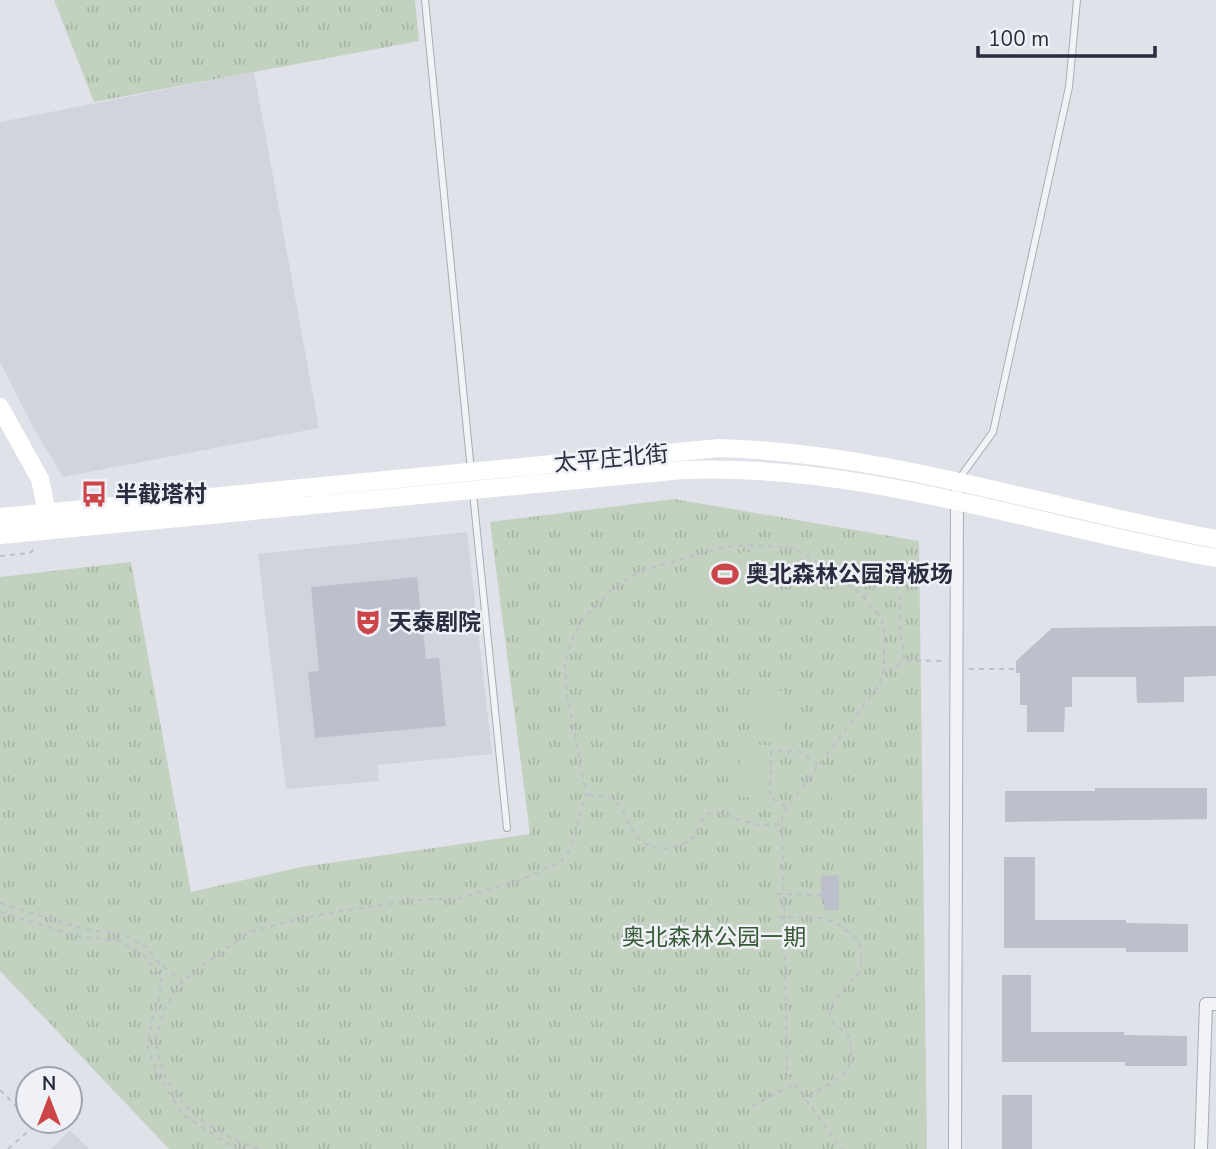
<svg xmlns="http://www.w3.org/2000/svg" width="1216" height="1149" font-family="'Nunito Sans','Noto Sans SC',sans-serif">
  <defs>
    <pattern id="park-tufts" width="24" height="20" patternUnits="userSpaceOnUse" patternTransform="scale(1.75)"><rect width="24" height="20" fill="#c3d2c0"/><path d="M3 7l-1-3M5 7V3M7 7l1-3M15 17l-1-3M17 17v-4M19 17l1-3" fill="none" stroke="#a8b5a6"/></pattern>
  </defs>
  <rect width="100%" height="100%" fill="#dfe2e8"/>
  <path fill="#d1d4dd" d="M254,72L319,428L63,477L32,425L0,362V122Z
    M467,532L492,754L378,765L379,781L286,789L258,554Z
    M70,1130L89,1149H51Z"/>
  <path fill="url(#park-tufts)" d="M54,0H415L419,41L94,102Z
    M674,499L919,541L927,1149H169L0,971V577L131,562L191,892L301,867L530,834L490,522Z"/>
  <path fill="#c3d2c0" d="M748,551L759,584L750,593H732L721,601H716L693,593L690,589L696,565C705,559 716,561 726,559C735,557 739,552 748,551Z
    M754,691H783L782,742L754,741Z
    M740,745H771L770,797H739Z
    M841,779L842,801H832L831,779Z
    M833,806H842L841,829H832Z
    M833,833L842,834L841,856H832Z
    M819,834H829V856H820Z"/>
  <path fill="#bcc0cb" d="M417,577L426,659L439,658L446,726L315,738L308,672L319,671L311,587Z
    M1216,626V676L1184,677V702L1137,703L1136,677H1072V707H1065L1064,732H1027V705H1020V673H1016V661L1052,628Z
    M1095,788H1207V819L1005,822V791H1095Z
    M1004,857H1035V920H1126V923L1188,924V952H1126V948H1004Z
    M839,875V910H824V899H821V876Z
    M1002,975H1031V1032H1124V1035L1187,1036V1066H1125V1062H1002Z
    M1002,1095H1032V1149H1002Z"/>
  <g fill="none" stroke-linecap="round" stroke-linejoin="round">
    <g stroke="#a8acb5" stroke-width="8">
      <path id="lane" d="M425,0L471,471
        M959,479L993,432L1069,87L1077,0
        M473,493L507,828"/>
    </g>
    <g stroke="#a8acb5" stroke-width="14">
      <path id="street" d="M955,1149L957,493
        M1201,1149L1206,1004H1216"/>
    </g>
    <path stroke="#bdc0c7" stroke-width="2" stroke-dasharray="5 5" stroke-linecap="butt" d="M0,556L30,553L35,548
      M864,597L882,582H895C904,597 898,615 900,632C902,642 904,649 904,660L894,669L886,670
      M906,660L943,661
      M969,669H1016
      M588,795C595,796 608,796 614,800C627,809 627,826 637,837C654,856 679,848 696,836C706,797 722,816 747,822C759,826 768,825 780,824
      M785,807L770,797L771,751L801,752L818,765
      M777,894L821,895
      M0,903L84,929L125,935L146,947L159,963L187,985
      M0,912L76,936L120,941L142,954L161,976L160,997L152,1019L148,1047L158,1076L183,1115L236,1149
      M778,917L821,918L833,921L857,938L861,949V971C845,988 808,1017 847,1032C861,1074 837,1078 807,1097
      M0,1090L28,1118
      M752,1106L794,1084
      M8,1149L35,1125L31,1121
      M259,1149L242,1143L208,1125L186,1107L166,1079L158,1055L156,1040L165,1007L182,981L249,932L293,920L341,911L426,899H458L520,880L561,862L571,848L586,794L567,693L565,663L572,640L581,622L610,591L638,572L724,547L750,545L793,548L824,566L859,593L879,615L884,625V670L879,685L782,814L787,1074L842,1149"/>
    <use href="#lane" stroke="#f2f3f7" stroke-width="6"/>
    <use href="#street" stroke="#f2f3f7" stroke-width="12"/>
    <path stroke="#fff" stroke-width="18" d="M0,407L40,479L49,522
      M0,517L719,448C889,453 1050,509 1216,539
      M0,535L683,470C865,463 1039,527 1216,558"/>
  </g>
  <defs>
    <g id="bus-bare" transform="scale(2.1)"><path d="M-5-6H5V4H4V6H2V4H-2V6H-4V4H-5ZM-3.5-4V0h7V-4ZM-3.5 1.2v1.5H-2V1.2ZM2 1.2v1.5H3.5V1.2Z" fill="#cc4549" stroke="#eff1f6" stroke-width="2.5" paint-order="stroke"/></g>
    <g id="stadium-bare" transform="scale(2.1)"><path d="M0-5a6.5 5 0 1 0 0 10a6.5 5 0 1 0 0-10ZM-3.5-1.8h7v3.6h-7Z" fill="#cc4549" stroke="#eff1f6" stroke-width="2.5" paint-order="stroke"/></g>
    <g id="theatre-bare" transform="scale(2.1)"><path d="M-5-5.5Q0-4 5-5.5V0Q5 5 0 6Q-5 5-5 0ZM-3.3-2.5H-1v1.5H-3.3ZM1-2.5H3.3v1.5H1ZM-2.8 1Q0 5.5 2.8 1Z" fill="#cc4549" stroke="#eff1f6" stroke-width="2.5" paint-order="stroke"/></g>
  </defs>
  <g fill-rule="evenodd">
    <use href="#bus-bare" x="94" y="494"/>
    <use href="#stadium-bare" x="725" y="574"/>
    <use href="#theatre-bare" x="368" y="622"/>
  </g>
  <g text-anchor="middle" stroke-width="5" stroke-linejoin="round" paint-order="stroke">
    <g font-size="23" fill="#282e3f" stroke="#eff1f6">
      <text transform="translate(611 458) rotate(-5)" y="8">太平庄北街</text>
    </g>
    <g font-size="23" font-weight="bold" fill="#282e3f" stroke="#eff1f6" text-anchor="start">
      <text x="115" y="502">半截塔村</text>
      <text x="746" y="582">奥北森林公园滑板场</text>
      <text x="389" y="630">天泰剧院</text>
    </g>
    <g font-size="23" fill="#385a36" stroke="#eff1f6">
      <text x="714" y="945">奥北森林公园一期</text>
    </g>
  </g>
  <g transform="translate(49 1100)"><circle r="33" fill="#eff1f6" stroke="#9fa3ad" stroke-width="2"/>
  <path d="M0-5L12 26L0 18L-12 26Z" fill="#cc4549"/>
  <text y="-10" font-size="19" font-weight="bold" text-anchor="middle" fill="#282e3f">N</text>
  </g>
  <path d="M978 46v10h177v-10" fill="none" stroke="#282e3f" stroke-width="3.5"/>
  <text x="988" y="46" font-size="21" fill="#282e3f" stroke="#eff1f6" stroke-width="5" paint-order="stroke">100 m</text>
</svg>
